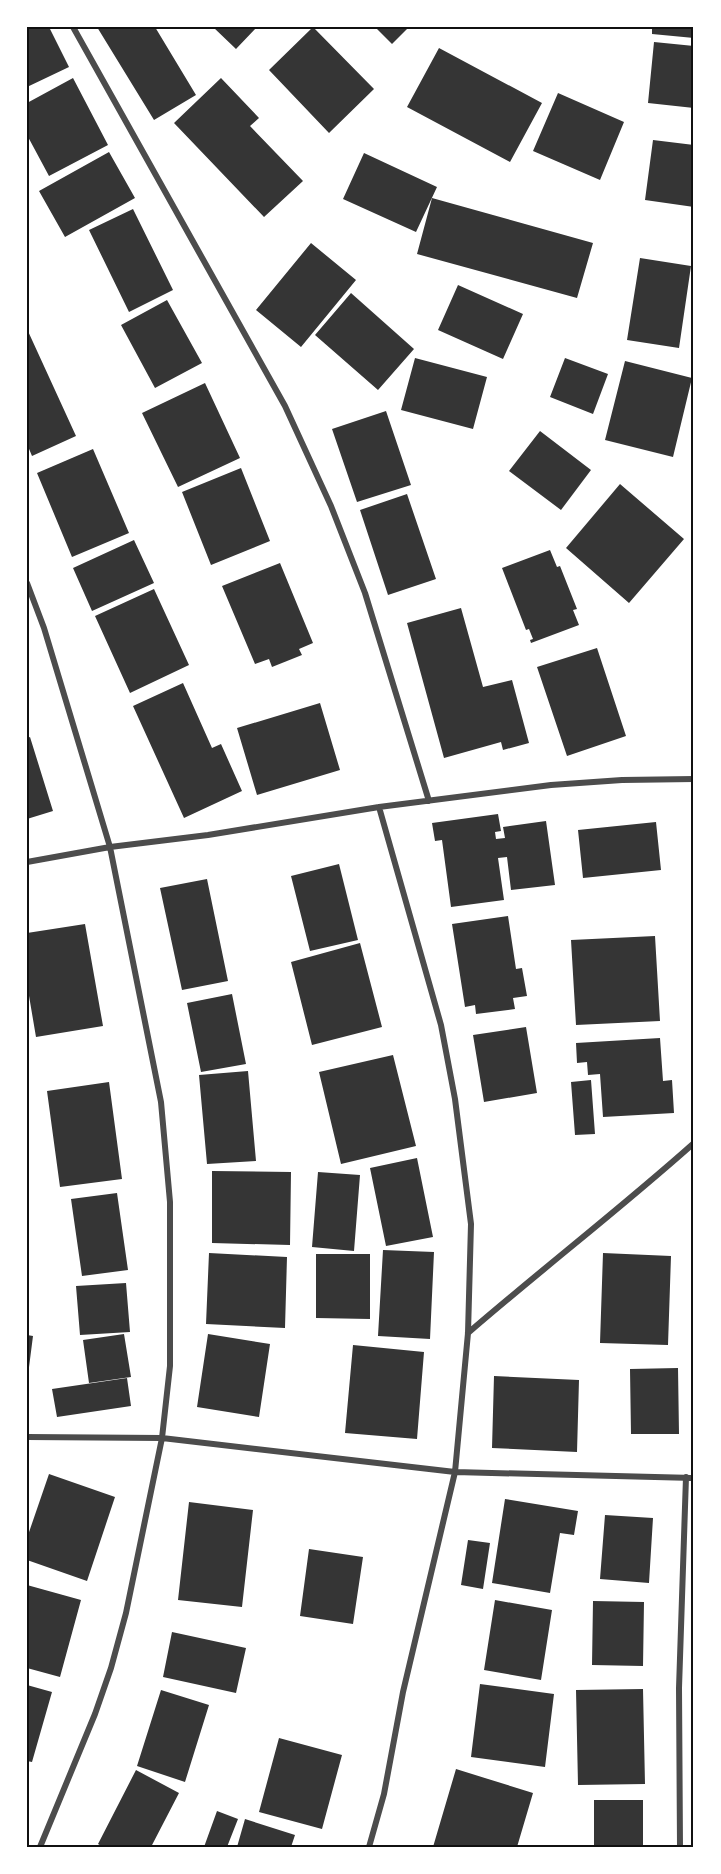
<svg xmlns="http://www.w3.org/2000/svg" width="721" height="1874" font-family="Karla,sans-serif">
  <rect width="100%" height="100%" fill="#fff"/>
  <path fill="#353535" d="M27,27H49L69,67L27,87Z
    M97,27H155L196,95L154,120Z
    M213,27H257L236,49Z
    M313,27L374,89L329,133L269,70Z
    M375,27H409L392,44Z
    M652,27H694V38L652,34Z
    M654,42L694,46V108L648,103Z
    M439,48L542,103L510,162L407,107Z
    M73,78L108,145L49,176L27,135V103Z
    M221,78L259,118L250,126L303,181L264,217L174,123Z
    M558,93L624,122L600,180L533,151Z
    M653,140L694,145V207L645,200Z
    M109,152L135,198L65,237L39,191Z
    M364,153L437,187L416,232L343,199Z
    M432,198L593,243L577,298L417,254Z
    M133,209L173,290L129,312L89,230Z
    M311,243L356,280L301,347L256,310Z
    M640,258L691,266L679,348L627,340Z
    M458,285L523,314L503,359L438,330Z
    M351,293L414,349L378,390L315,335Z
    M167,300L202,363L155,388L121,325Z
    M27,329L76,436L32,456L27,444Z
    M415,358L487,377L473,429L401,410Z
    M565,358L608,374L593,414L550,397Z
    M625,361L692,378L673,457L605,440Z
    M205,383L240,458L178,487L142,413Z
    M386,411L411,485L357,502L332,429Z
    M540,431L591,470L561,510L509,471Z
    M93,449L129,533L72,557L37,473Z
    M241,468L270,541L211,565L182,492Z
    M620,484L684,539L629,603L566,548Z
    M407,494L436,579L388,595L360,510Z
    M134,540L154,583L92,611L73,568Z
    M550,550L557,567L560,566L577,609L573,610L579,625L531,643L530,640L533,639L529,629L526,630L502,568Z
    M280,563L313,643L299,649L302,655L272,667L269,659L255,664L222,586Z
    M154,589L189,665L130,693L95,616Z
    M461,608L483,687L512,680L529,743L503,750L501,742L444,758L407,623Z
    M597,648L626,736L567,756L537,667Z
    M183,683L212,748L221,744L242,791L184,818L133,706Z
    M320,703L340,770L257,795L237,728Z
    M30,737L53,811L27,819V738Z
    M498,814L501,831L495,832L496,839L505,838L503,827L546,821L555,885L511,890L507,857L498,858L504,900L451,907L442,840L435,841L432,823Z
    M656,822L661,870L583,878L578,830Z
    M339,864L358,940L310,951L291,876Z
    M207,879L228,981L182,990L160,888Z
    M508,916L516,969L522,968L527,996L513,998L515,1009L476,1014L475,1005L465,1007L452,924Z
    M85,924L103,1026L36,1037L27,984V933Z
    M655,936L660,1021L576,1025L571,940Z
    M360,943L382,1027L312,1045L291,962Z
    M232,994L246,1064L201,1072L187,1003Z
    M526,1027L537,1093L484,1102L473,1035Z
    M660,1038L663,1081L672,1080L674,1113L603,1117L600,1074L588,1075L587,1062L577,1063L576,1043Z
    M393,1055L416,1146L341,1164L319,1072Z
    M248,1071L256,1161L207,1164L199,1075Z
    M591,1080L595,1134L575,1135L571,1082Z
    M109,1082L122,1179L60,1187L47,1091Z
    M417,1158L433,1237L386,1246L370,1168Z
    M212,1171L291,1172L290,1245L212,1243Z
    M318,1172L360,1175L354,1251L312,1247Z
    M117,1193L128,1270L82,1276L71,1199Z
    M383,1250L434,1252L430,1339L378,1336Z
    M209,1253L287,1257L285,1328L206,1324Z
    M603,1253L671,1256L668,1345L600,1343Z
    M316,1254H370V1319L316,1318Z
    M126,1283L130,1332L80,1335L76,1286Z
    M124,1334L131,1377L89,1383L83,1340Z
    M208,1334L270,1344L259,1417L197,1407Z
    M27,1335L33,1336L28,1375H27Z
    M353,1345L424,1352L417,1439L345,1433Z
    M678,1368L679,1434H631L630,1369Z
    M494,1376L579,1380L577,1452L492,1448Z
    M127,1378L131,1406L57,1417L52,1389Z
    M49,1474L115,1497L87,1581L27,1560V1538Z
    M505,1499L578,1511L574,1535L560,1533L550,1593L492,1583Z
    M189,1502L253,1510L242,1607L178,1600Z
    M605,1515L653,1518L649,1583L600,1579Z
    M468,1540L490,1543L483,1589L461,1585Z
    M309,1549L363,1557L353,1624L300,1616Z
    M27,1585L81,1600L60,1677L27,1668Z
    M495,1600L552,1610L541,1680L484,1670Z
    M593,1601L644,1602L643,1666L592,1665Z
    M172,1632L246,1648L236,1693L163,1677Z
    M480,1684L554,1694L545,1767L471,1757Z
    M27,1685L52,1692L32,1762L27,1761Z
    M643,1689L645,1784L578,1785L576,1690Z
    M161,1690L209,1705L185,1782L137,1766Z
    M279,1738L342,1755L322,1829L259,1812Z
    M456,1769L533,1793L517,1847H433Z
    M136,1770L179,1793L151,1847H103L98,1844Z
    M594,1800H643V1847H594Z
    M217,1811L238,1819L227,1847H204Z
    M245,1819L295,1835L291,1847H237Z"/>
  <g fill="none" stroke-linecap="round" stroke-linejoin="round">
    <path stroke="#4c4c4c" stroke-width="6" d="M73,27L285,406L331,506L365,593L429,801
      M27,583L44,628L110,847L161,1102L170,1202V1366L162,1438L126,1613L111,1668L95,1714L40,1847
      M27,862L110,847L208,835L379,807L551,785L622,780L694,779
      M468,1333C542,1269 620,1209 694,1143
      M27,1437L162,1438L455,1472L694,1478
      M369,1847L384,1794L403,1692L455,1472L468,1333L471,1224L455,1099L441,1025L379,807
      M680,1847L679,1688L686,1477"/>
  </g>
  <rect width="721" height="1874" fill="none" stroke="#ffffff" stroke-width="57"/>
  <rect x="28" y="28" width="664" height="1818" fill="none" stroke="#111" stroke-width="2"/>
</svg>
